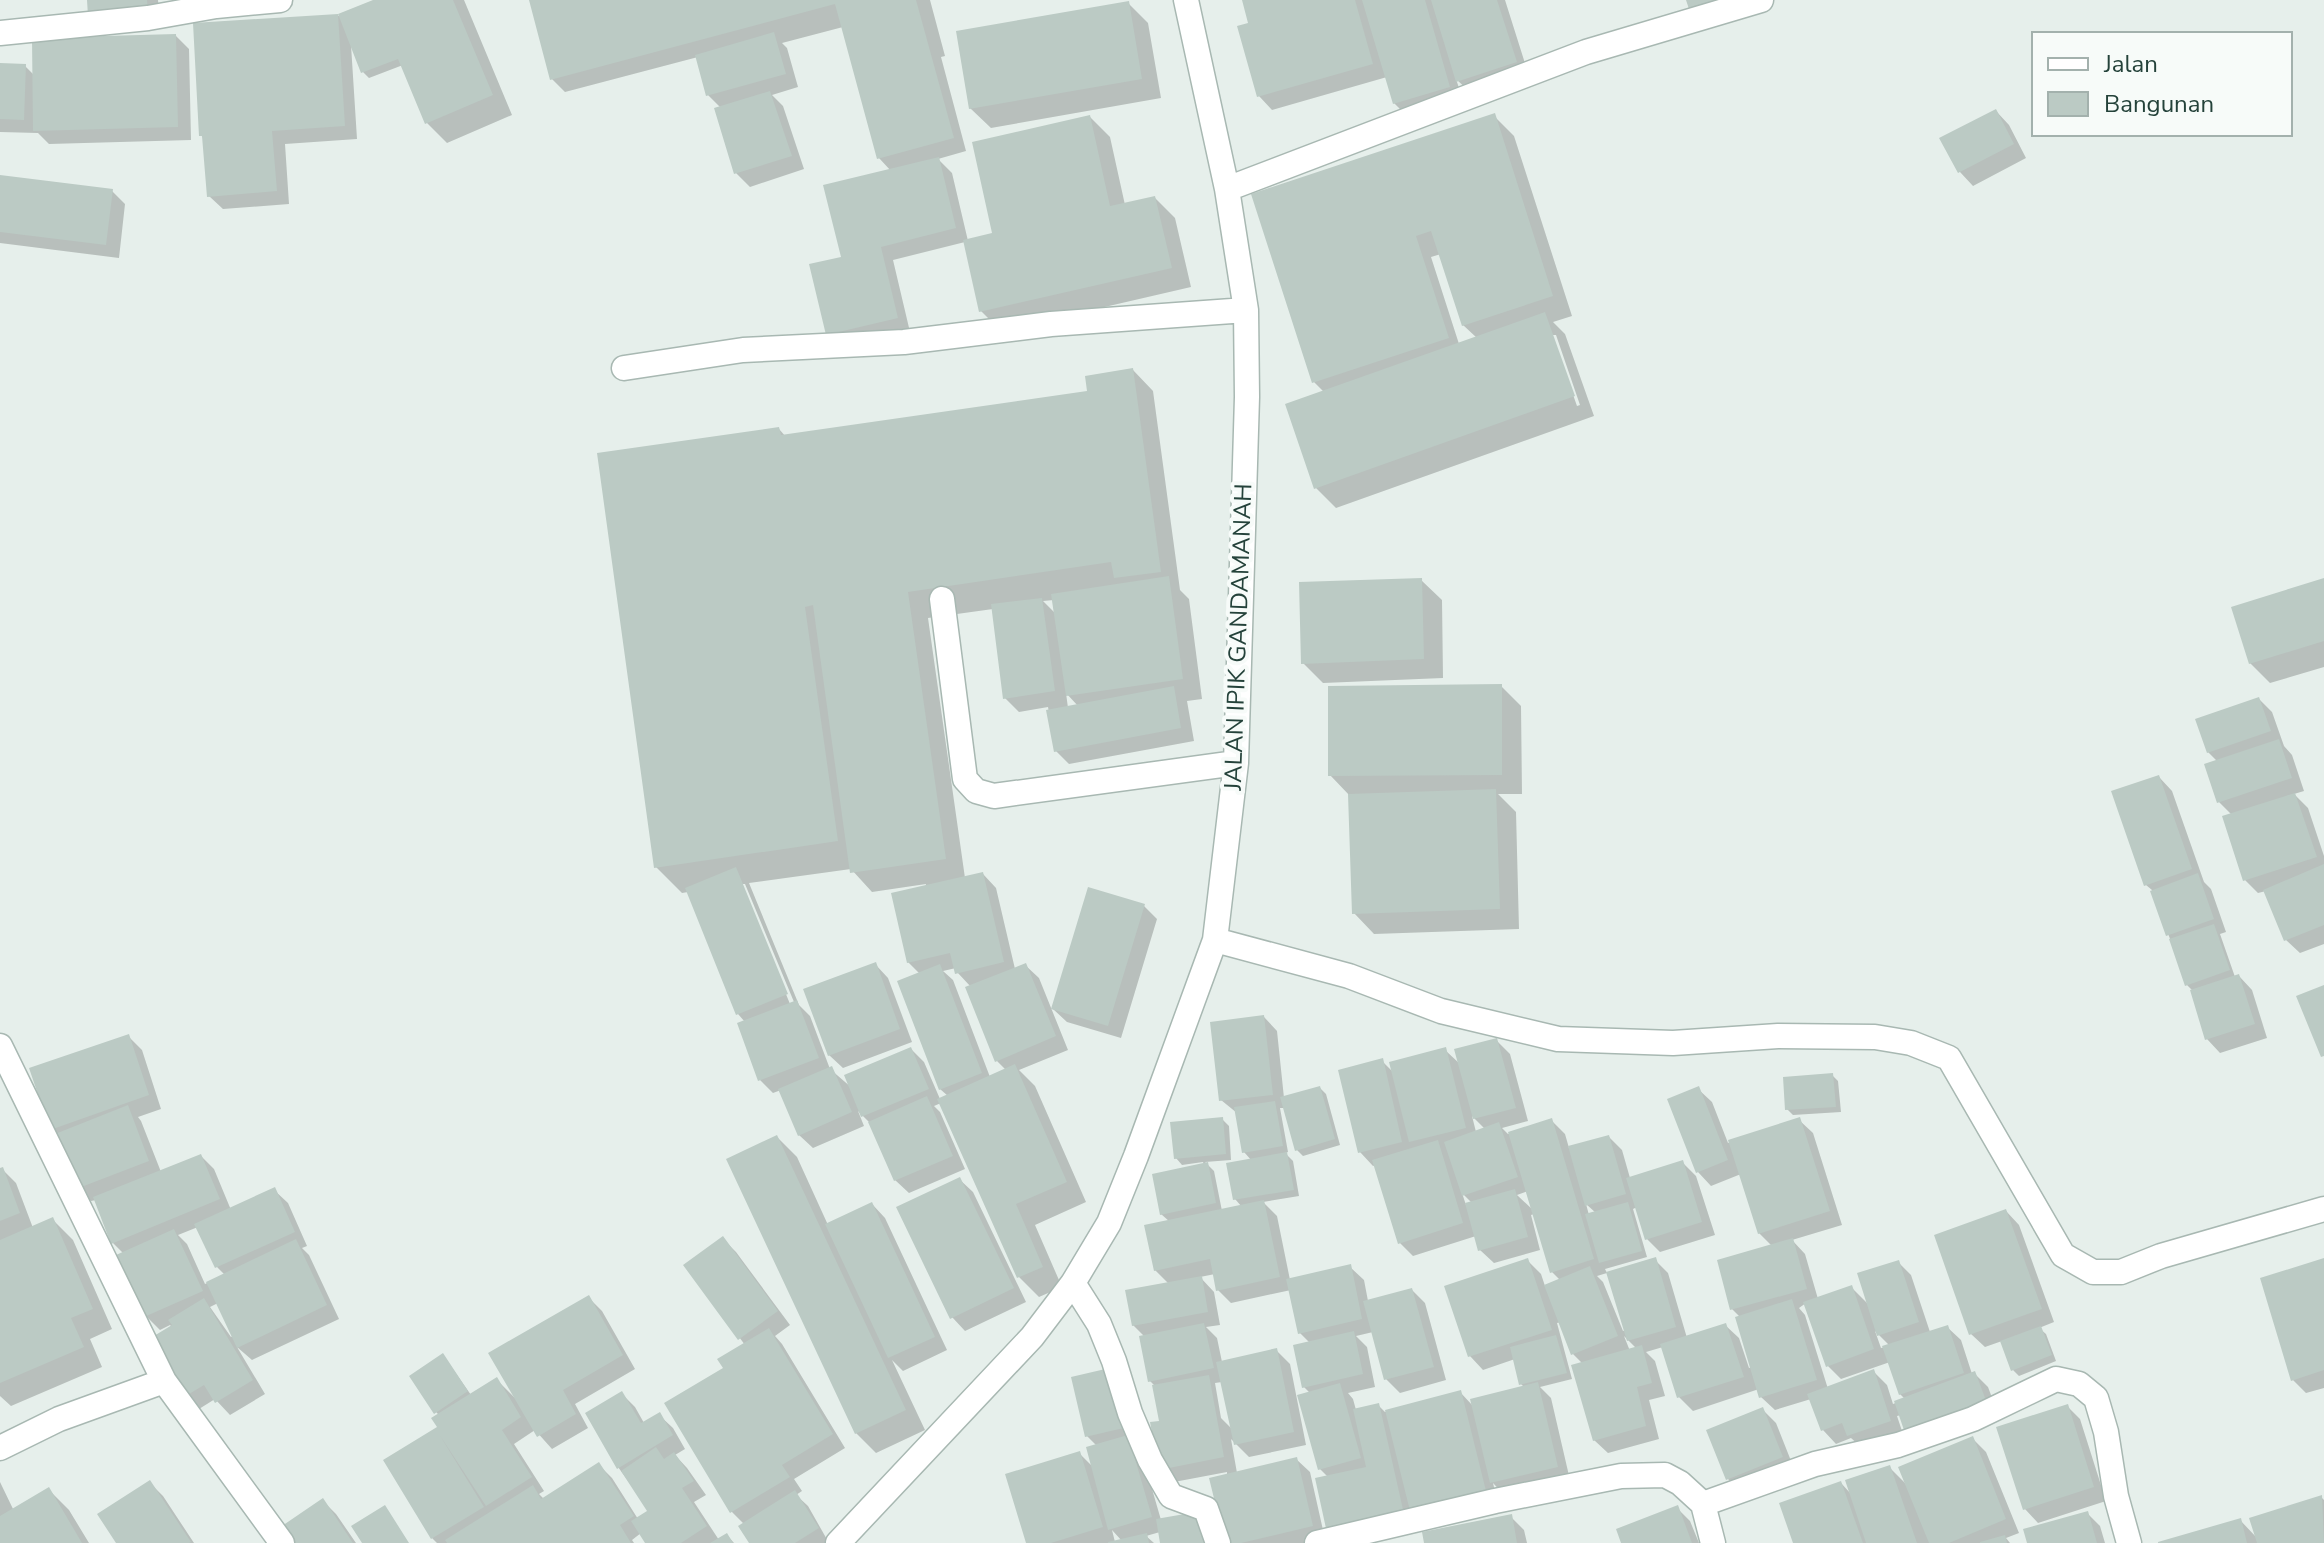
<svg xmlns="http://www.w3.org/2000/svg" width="2324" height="1543" font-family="'Nunito Sans',sans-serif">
  <rect width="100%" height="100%" fill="#e6efeb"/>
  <path fill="#0003" fill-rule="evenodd" d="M89,0H158L160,24Z
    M379,0H464L512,115L447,143L427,123L403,65L369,78L363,72L351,45L357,139L285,144L289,204L223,209L209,196L204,139L201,135L338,16Z
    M531,0H930L945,56L941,57L966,151L938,159L952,173L968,241L994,234L1090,117L1110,137L1125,205L1155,198L1175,218L1191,287L1001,331L981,311L965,242L893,260L910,332L828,334L843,259L891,171L879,158L843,27L782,43L787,48L798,87L772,95L783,106L804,169L750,187L736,173L721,108L708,95L698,57L565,92L552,79Z
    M1244,0H1505L1529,76L1472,94L1456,79L1463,100L1408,117L1394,103L1387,77L1272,110L1259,96L1251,24Z
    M1128,3L1148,23L1161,98L991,128L970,108Z
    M176,36L189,49L191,140L49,144L38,133L0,132V65L25,66L34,75Z
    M1996,111L2009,125L2026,158L1973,186L1960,172L1942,139Z
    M1494,116L1514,136L1572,316L1553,322L1565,334L1594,416L1336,508L1316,488L1324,392L1314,382ZM1441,254L1463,325L1477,338L1459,344L1431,257ZM1552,335H1556L1580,405L1577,406Z
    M0,177L112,191L125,204L119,258L0,243Z
    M1133,370L1153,391L1180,590L1189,599L1202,699L1187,701L1194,741L1069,764L1056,751L1048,707L1019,712L1005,698L993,609L928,618L965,878L983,874L996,888L1015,969L1025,965L1039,978L1068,1050L1019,1070L1035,1086L1086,1202L1035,1225L1062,1287L1039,1297L1019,1277L941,1103L934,1106L940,1112L965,1169L909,1193L895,1180L872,1125L858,1111L864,1126L813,1148L799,1135L781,1090L773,1093L760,1080L745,1022L738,1014L688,892L682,893L656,867L779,429L786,437L1086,393ZM1054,600L1056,614L1043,601ZM1066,693L1078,706L1068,708ZM851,869L872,892L926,884L908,962L920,974L940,1089L948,1096L940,1099L924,1062L911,1049L852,1088L830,1069L810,1016L799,1005L749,883ZM741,884H745L794,1002L790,1004ZM956,968L957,972L971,987L997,1061L1006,1070L990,1077L953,980L943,971Z
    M1421,580L1442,600L1443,678L1323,683L1303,663Z
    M2324,580V667L2270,683L2250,663Z
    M1501,686L1521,706L1522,794H1498L1516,812L1519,929L1374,934L1354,913L1350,796L1330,775Z
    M2259,699L2272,712L2284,746L2292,755L2304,791L2294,794L2308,808L2324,856V944L2300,953L2286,940L2266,891L2258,893L2245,880L2232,815L2219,802L2207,766L2218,762L2208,752Z
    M2159,777L2172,791L2204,882L2211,889L2226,932L2220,934L2235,977L2239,976L2252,990L2267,1038L2220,1053L2207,1039L2192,990L2187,985L2152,890L2146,885Z
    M1144,906L1157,919L1121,1038L1067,1022L1053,1009Z
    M875,964L888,978L912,1042L843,1068L829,1055Z
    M1264,1017L1277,1031L1284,1098L1320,1088L1326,1094L1340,1145L1303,1156L1297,1150L1285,1108H1280L1288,1152L1285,1153L1293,1161L1299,1196L1263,1202L1277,1216L1290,1280L1350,1267L1364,1280L1368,1301L1412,1290L1425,1303L1446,1380L1400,1393L1386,1379L1373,1332L1356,1336L1367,1347L1375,1387L1348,1393L1353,1399L1356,1410L1378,1405L1385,1412L1460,1392L1473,1406L1525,1388L1521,1384L1515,1359L1483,1370L1470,1356L1527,1260L1541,1274L1545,1286L1560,1280L1552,1272L1534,1214L1531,1215L1540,1250L1494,1263L1480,1250L1476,1236L1413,1256L1400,1243L1376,1165L1373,1166L1360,1152L1382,1061L1393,1072L1445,1050L1460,1064L1496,1040L1510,1054L1528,1121L1502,1128L1508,1134L1552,1121L1565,1134L1569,1148L1609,1137L1622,1150L1630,1178L1682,1162L1696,1176L1715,1235L1660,1252L1647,1239L1637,1207L1633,1209L1647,1257L1605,1269L1607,1273L1597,1276L1603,1282L1623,1331L1626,1330L1655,1260L1668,1273L1687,1338L1725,1325L1739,1338L1749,1368L1752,1367L1740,1317L1732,1309L1772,1246L1759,1233L1741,1174L1711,1186L1698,1172V1089L1712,1102L1728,1143L1799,1120L1813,1133L1842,1225L1792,1240L1805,1254L1818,1299L1851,1287L1869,1305L1898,1262L1911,1275L1930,1332L1947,1327L1961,1340L1972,1374L1974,1373L1988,1387L2000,1419L1901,1415L1897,1416L1903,1434L1862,1448L1851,1438L1836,1444L1823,1430L1811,1399L1775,1410L1761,1397L1759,1389L1693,1411L1679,1397L1663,1347L1646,1352L1655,1361L1665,1396L1649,1400L1659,1439L1608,1453L1594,1440L1583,1364L1573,1354L1561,1322L1557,1323L1572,1379L1540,1387L1551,1398L1570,1480L1505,1496L1493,1483L1499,1508L1416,1528L1328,1477L1320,1469L1310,1393L1304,1387L1310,1343L1300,1333L1291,1290L1231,1303L1218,1290L1215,1274L1200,1277L1214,1292L1220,1325L1206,1327L1217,1338L1222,1362L1276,1350L1290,1364L1306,1445L1249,1457L1231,1439L1237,1473L1296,1459L1310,1472L1325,1539L1308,1543H1227V1472L1174,1482L1161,1469V1422L1154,1385L1150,1381L1145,1337L1133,1325L1169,1284L1155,1270L1170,1222L1161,1214L1204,1165L1203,1162L1182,1165L1176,1158L1222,1119L1229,1126L1231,1160L1205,1162L1214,1171L1222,1211L1242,1207L1235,1199L1252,1161L1244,1152L1237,1113L1221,1100ZM1472,1116L1485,1129L1476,1132ZM1528,1191L1533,1210L1517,1195ZM1462,1193L1472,1203L1466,1205ZM1586,1204L1596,1213L1589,1215ZM1806,1303L1827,1365L1841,1379L1890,1362L1900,1394L1905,1399L1893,1404L1887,1385L1874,1372L1828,1389L1805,1315L1799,1308ZM1875,1331L1890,1346L1881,1348ZM1624,1336L1637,1349L1630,1351ZM1222,1382L1232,1429L1221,1418L1215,1383Z
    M128,1036L142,1050L161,1109L138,1117L141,1121L161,1172L201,1156L214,1169L231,1210L274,1190L288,1203L307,1246L302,1248L309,1255L339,1319L252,1360L237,1347L265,1394L230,1415L215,1399L199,1409L186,1396L172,1327L170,1325L160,1330L146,1316L119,1256L124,1254L112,1242L96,1200L91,1201L78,1188L58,1135L52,1129ZM198,1227L217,1267L225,1275L205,1284L187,1244L178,1235ZM218,1303L233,1336L231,1337L210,1307Z
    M1832,1075L1838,1081L1841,1112L1793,1115L1787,1109Z
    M777,1137L797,1157L828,1225L872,1204L885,1218L947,1350L903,1371L892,1360L925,1430L876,1453L856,1433Z
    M3,1170L16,1183L33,1228L53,1220L73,1240L112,1329L90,1339L102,1367L11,1406L0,1396V1171Z
    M959,1179L973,1192L1026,1302L965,1331L952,1317Z
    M2006,1211L2019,1225L2054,1322L2039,1328L2046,1334L2056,1361L2019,1376L2013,1370L2002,1341L1985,1347L1971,1334Z
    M723,1239L736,1252L790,1325L775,1336L782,1344L845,1448L794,1479L802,1491L796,1495L808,1506L829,1543H751L744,1524L732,1512L667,1404L726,1368L745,1345L686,1265Z
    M2324,1260V1388L2306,1393L2293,1380Z
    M589,1298L602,1311L635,1369L575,1404L588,1428L552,1449L535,1430L514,1444L544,1491L539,1494L544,1499L599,1465L612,1478L638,1519L650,1511L618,1467L622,1394L635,1407L644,1423L659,1415L673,1428L685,1449L675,1455L687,1468L706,1495L694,1502L719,1540L727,1535L734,1543H647L641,1533L632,1540L634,1543H437L432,1538L439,1428V1415L436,1412L443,1355L471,1395L496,1379L515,1398Z
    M1113,1369L1141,1451L1161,1520L1162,1543L1160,1532L1146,1536L1154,1543H1028L1079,1453L1093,1467L1097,1446L1087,1436ZM1112,1530L1122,1541L1115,1542Z
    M2067,1406L2080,1419L2106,1501L2038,1523L2025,1509Z
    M1763,1410L1776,1423L1795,1471L1741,1492L1728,1479Z
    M1972,1438L1986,1452L2019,1533L2006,1538L2010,1543H1795L1841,1483L1851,1494L1889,1467L1907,1485Z
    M0,1482L14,1511L49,1490L69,1510L89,1543H0Z
    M150,1483L163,1496L194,1543H118Z
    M2321,1497L2324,1500V1543H2163L2240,1520L2257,1538Z
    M323,1501L336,1514L356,1543H291Z
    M1677,1508L1690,1521L1699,1543H1623Z
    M2087,1513L2100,1526L2105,1543H2029Z
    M1511,1517L1524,1530L1527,1543H1426Z"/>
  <path fill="#bbcac4" d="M87,0H147L148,11L88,16Z
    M373,0H453L493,95L425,124L398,59L361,73L338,14Z
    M529,0H916L954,138L877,159L835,4L550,80Z
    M1242,0H1355L1373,64L1257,97L1237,26L1248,23Z
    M1362,0H1425L1450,87L1393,104Z
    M1431,0H1497L1517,62L1456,82Z
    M1686,0H1717V1L1689,9Z
    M1129,1L1142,79L969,109L956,31Z
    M338,14L345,126L272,131L277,191L207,197L202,136H199L193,23Z
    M774,32L786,74L706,96L695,55Z
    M176,34L178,127L33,131L32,38Z
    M0,63L26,64L24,120L0,119Z
    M770,91L792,156L734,174L714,108Z
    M1996,109L2014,144L1958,173L1939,138Z
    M1495,113L1553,296L1462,326L1431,231L1416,236L1449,338L1312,383L1251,194Z
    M1090,115L1110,206L1155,196L1172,268L979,312L963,240L992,233L972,142Z
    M939,157L956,228L881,247L898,318L826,335L809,264L841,257L823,185Z
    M0,175L113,189L106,245L0,232Z
    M1545,312L1575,396L1314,489L1285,404Z
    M1133,368L1161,572L1114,578L1111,562L908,592L946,859L850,873L813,605L805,607L838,841L654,868L597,453L779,427L781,435L1087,391L1085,376Z
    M1169,576L1183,679L1066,696L1051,594Z
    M1422,578L1424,659L1301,664L1299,582Z
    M2324,578V641L2249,664L2231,607Z
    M1042,598L1055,691L1003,699L991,604Z
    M1502,684V775L1328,776V686Z
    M1174,686L1181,728L1054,752L1046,710Z
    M2259,697L2271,731L2207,753L2195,719Z
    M2279,739L2292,778L2217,803L2204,764Z
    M2159,775L2192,869L2144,886L2111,791Z
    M1496,789L1500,909L1352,914L1348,794Z
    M2295,793L2317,857L2243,881L2222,816Z
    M2324,864V925L2284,941L2263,890Z
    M736,867L788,994L736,1015L685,888Z
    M983,872L1004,962L955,974L950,953L907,963L891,893Z
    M2198,873L2214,919L2166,936L2150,891Z
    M1088,887L1145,904L1108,1026L1051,1009Z
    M2214,924L2230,970L2185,986L2169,939Z
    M876,962L900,1029L828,1056L803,989Z
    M1026,963L1056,1036L995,1062L965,987Z
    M940,964L982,1073L939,1090L897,981Z
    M2239,974L2255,1024L2205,1040L2190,990Z
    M2324,985V1056L2321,1057L2296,996Z
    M797,1000L819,1058L758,1081L737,1023Z
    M1264,1015L1273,1095L1219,1101L1210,1022Z
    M129,1034L149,1095L50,1130L29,1068Z
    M1497,1038L1516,1108L1473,1119L1454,1049Z
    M911,1047L929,1089L861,1117L844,1075Z
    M1446,1047L1466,1128L1409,1142L1389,1062Z
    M1383,1058L1402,1142L1358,1153L1338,1070Z
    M1015,1064L1067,1182L1016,1204L1043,1267L1017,1278L937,1099Z
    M832,1066L852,1112L798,1136L778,1089Z
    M1833,1073L1836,1107L1785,1110L1783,1077Z
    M1320,1086L1335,1139L1295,1151L1280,1097Z
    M1699,1086L1728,1160L1696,1173L1667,1099Z
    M927,1096L953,1156L894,1181L868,1122Z
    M1275,1101L1283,1146L1242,1153L1234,1107Z
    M128,1105L149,1161L76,1189L55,1134Z
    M1223,1117L1226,1154L1174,1159L1170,1122Z
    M1800,1117L1830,1211L1758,1234L1728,1140Z
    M1552,1118L1594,1259L1550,1273L1508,1132Z
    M1499,1122L1518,1177L1462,1196L1444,1142Z
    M777,1135L906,1410L855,1434L726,1159Z
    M1609,1135L1626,1194L1585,1206L1568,1146Z
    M1438,1140L1463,1223L1398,1244L1372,1160Z
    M1287,1152L1294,1190L1233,1200L1226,1163Z
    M201,1154L220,1199L111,1244L93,1197Z
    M1683,1160L1702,1222L1645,1240L1626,1178Z
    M1208,1162L1216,1203L1160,1215L1152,1174Z
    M3,1167L20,1213L0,1221V1168Z
    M960,1177L1014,1288L950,1319L896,1207Z
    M275,1187L295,1232L215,1268L194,1224Z
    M1515,1189L1528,1237L1478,1251L1465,1203Z
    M1264,1200L1280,1277L1216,1291L1210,1259L1154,1271L1144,1225Z
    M872,1202L935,1337L888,1358L825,1224Z
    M1628,1202L1642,1251L1599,1263L1585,1214Z
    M2006,1209L2042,1309L1969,1335L1934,1235Z
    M53,1217L93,1309L71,1318L84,1347L0,1383V1240Z
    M174,1229L203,1291L144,1317L116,1255Z
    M723,1236L778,1311L738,1340L683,1265Z
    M1793,1238L1807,1289L1730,1310L1717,1260Z
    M296,1239L327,1305L237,1348L206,1282Z
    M1656,1257L1676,1327L1627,1341L1606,1272Z
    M1528,1258L1552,1330L1468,1357L1444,1286Z
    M2324,1258V1370L2291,1381L2260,1278Z
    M1899,1260L1919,1322L1877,1336L1857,1273Z
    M1351,1264L1362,1319L1298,1334L1286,1279Z
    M1590,1266L1618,1336L1571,1355L1544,1285Z
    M1202,1276L1208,1312L1132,1326L1125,1290Z
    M1852,1285L1874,1349L1826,1367L1803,1302Z
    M1412,1288L1434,1367L1384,1380L1363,1301Z
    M589,1295L623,1355L563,1390L576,1414L537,1437L488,1353Z
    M204,1298L253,1380L215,1403L204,1385L184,1397L149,1339L172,1325L168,1320Z
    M1792,1299L1817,1380L1759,1398L1735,1317Z
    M1204,1323L1214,1368L1148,1382L1139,1336Z
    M1726,1323L1744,1377L1677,1398L1660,1344Z
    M1948,1325L1964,1373L1899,1395L1882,1346Z
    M2041,1326L2052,1355L2011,1371L2000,1341Z
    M769,1328L833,1434L782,1465L790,1477L730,1513L664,1403L723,1368L717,1359Z
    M1354,1331L1363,1374L1302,1388L1293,1345Z
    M1556,1335L1567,1373L1519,1385L1510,1347Z
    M1642,1345L1652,1383L1637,1387L1646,1426L1593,1441L1571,1365Z
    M1277,1348L1294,1432L1234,1445L1216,1362Z
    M443,1353L468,1391L434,1414L409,1376Z
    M1114,1367L1128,1427L1085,1437L1071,1377Z
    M1874,1369L1891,1421L1847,1436L1842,1423L1821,1431L1807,1394Z
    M1975,1371L1988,1406L1906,1436L1894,1401Z
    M1209,1375L1224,1457L1159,1470L1150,1422L1159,1421L1152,1385Z
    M497,1377L521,1417L502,1430L532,1477L486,1506L439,1434L484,1507L431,1539L383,1460L437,1427L431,1418Z
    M1538,1382L1558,1467L1490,1483L1470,1399Z
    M1340,1383L1361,1458L1318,1470L1297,1395Z
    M1461,1390L1487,1495L1411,1515L1385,1410Z
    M622,1391L641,1423L660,1412L673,1435L617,1469L585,1413Z
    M1379,1403L1404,1514L1327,1533L1315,1478L1366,1467L1353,1409Z
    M2068,1404L2094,1487L2023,1510L1996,1427Z
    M1763,1407L1783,1457L1726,1480L1706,1430Z
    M1128,1435L1152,1517L1108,1530L1086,1447Z
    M1973,1436L2006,1519L1949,1543H1929L1898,1467Z
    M656,1447L664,1459L674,1452L694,1481L682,1488L707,1526L681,1543H645L631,1521L647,1511L621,1471Z
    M1080,1451L1103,1527L1051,1543H1026L1005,1474Z
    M1297,1457L1313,1526L1241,1543H1225L1209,1478Z
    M599,1462L634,1516L620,1525L631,1543H447L445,1540L533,1485L541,1499Z
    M1890,1465L1917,1543H1866L1845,1480Z
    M150,1480L191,1542L189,1543H116L97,1514Z
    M1841,1481L1863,1543H1793L1779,1503Z
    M49,1487L82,1543H0V1516Z
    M795,1490L819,1528L795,1543H749L738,1526Z
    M2322,1495L2324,1543H2257L2249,1518Z
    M323,1498L353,1543H289L279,1528Z
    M385,1505L409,1543H362L351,1526Z
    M1678,1505L1692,1543H1621L1616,1529Z
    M1202,1511L1208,1543H1160L1156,1519Z
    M2088,1511L2097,1543H2027L2023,1529Z
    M1512,1514L1517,1543H1424L1422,1532Z
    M2241,1518L2247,1543H2158V1542Z
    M727,1533L733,1543H710Z
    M1147,1533L1149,1543H1108V1542Z
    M2005,1535L2007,1543H1980V1542Z"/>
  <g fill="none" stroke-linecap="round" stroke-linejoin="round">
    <g stroke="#a8b8b2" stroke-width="27">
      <path id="minor" d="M0,33L148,18L216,6L280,0
        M1227,189L1586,52L1761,0
        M624,368L743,350L904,342L1051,324L1246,310
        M942,599L965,779L976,791L994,796L1236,763
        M1215,940L1349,976L1441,1011L1558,1039L1673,1043L1778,1036L1875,1037L1911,1043L1949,1058L2063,1255L2093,1272H2121L2161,1256L2324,1209
        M0,1046L164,1381
        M1073,1283L1099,1324L1114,1361L1130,1413L1150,1460L1171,1496L1206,1509L1218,1543
        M0,1448L59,1419L164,1381L282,1543
        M1703,1504L1713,1543
        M838,1543L1032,1337L1073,1283L1109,1223L1136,1156L1215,940L1236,763L1247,397L1246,310L1227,189L1186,0
        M1317,1543L1495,1501L1621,1476L1665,1475L1680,1483L1703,1504L1815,1464L1898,1445L1973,1419L2056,1379L2079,1384L2096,1398L2106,1432L2116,1496L2129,1543"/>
    </g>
    <use href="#minor" stroke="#fff" stroke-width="24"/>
  </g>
  <g text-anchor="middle" stroke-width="8" stroke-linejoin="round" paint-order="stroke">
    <g font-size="24" fill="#24423a" stroke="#f7fbf9">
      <text transform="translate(1238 637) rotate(-88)" y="8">JALAN IPIK GANDAMANAH</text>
    </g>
  </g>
  <rect x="2032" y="32" width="260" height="104" fill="#f7fbf9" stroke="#a3b1ad" stroke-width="2"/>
  <rect x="2048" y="58" width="40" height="12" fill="#ffffff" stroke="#a3b1ad" stroke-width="2"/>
  <text x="2104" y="72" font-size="24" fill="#24423a">Jalan</text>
  <rect x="2048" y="92" width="40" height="24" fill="#bbcac4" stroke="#a3b1ad" stroke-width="2"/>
  <text x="2104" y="112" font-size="24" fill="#24423a">Bangunan</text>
</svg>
